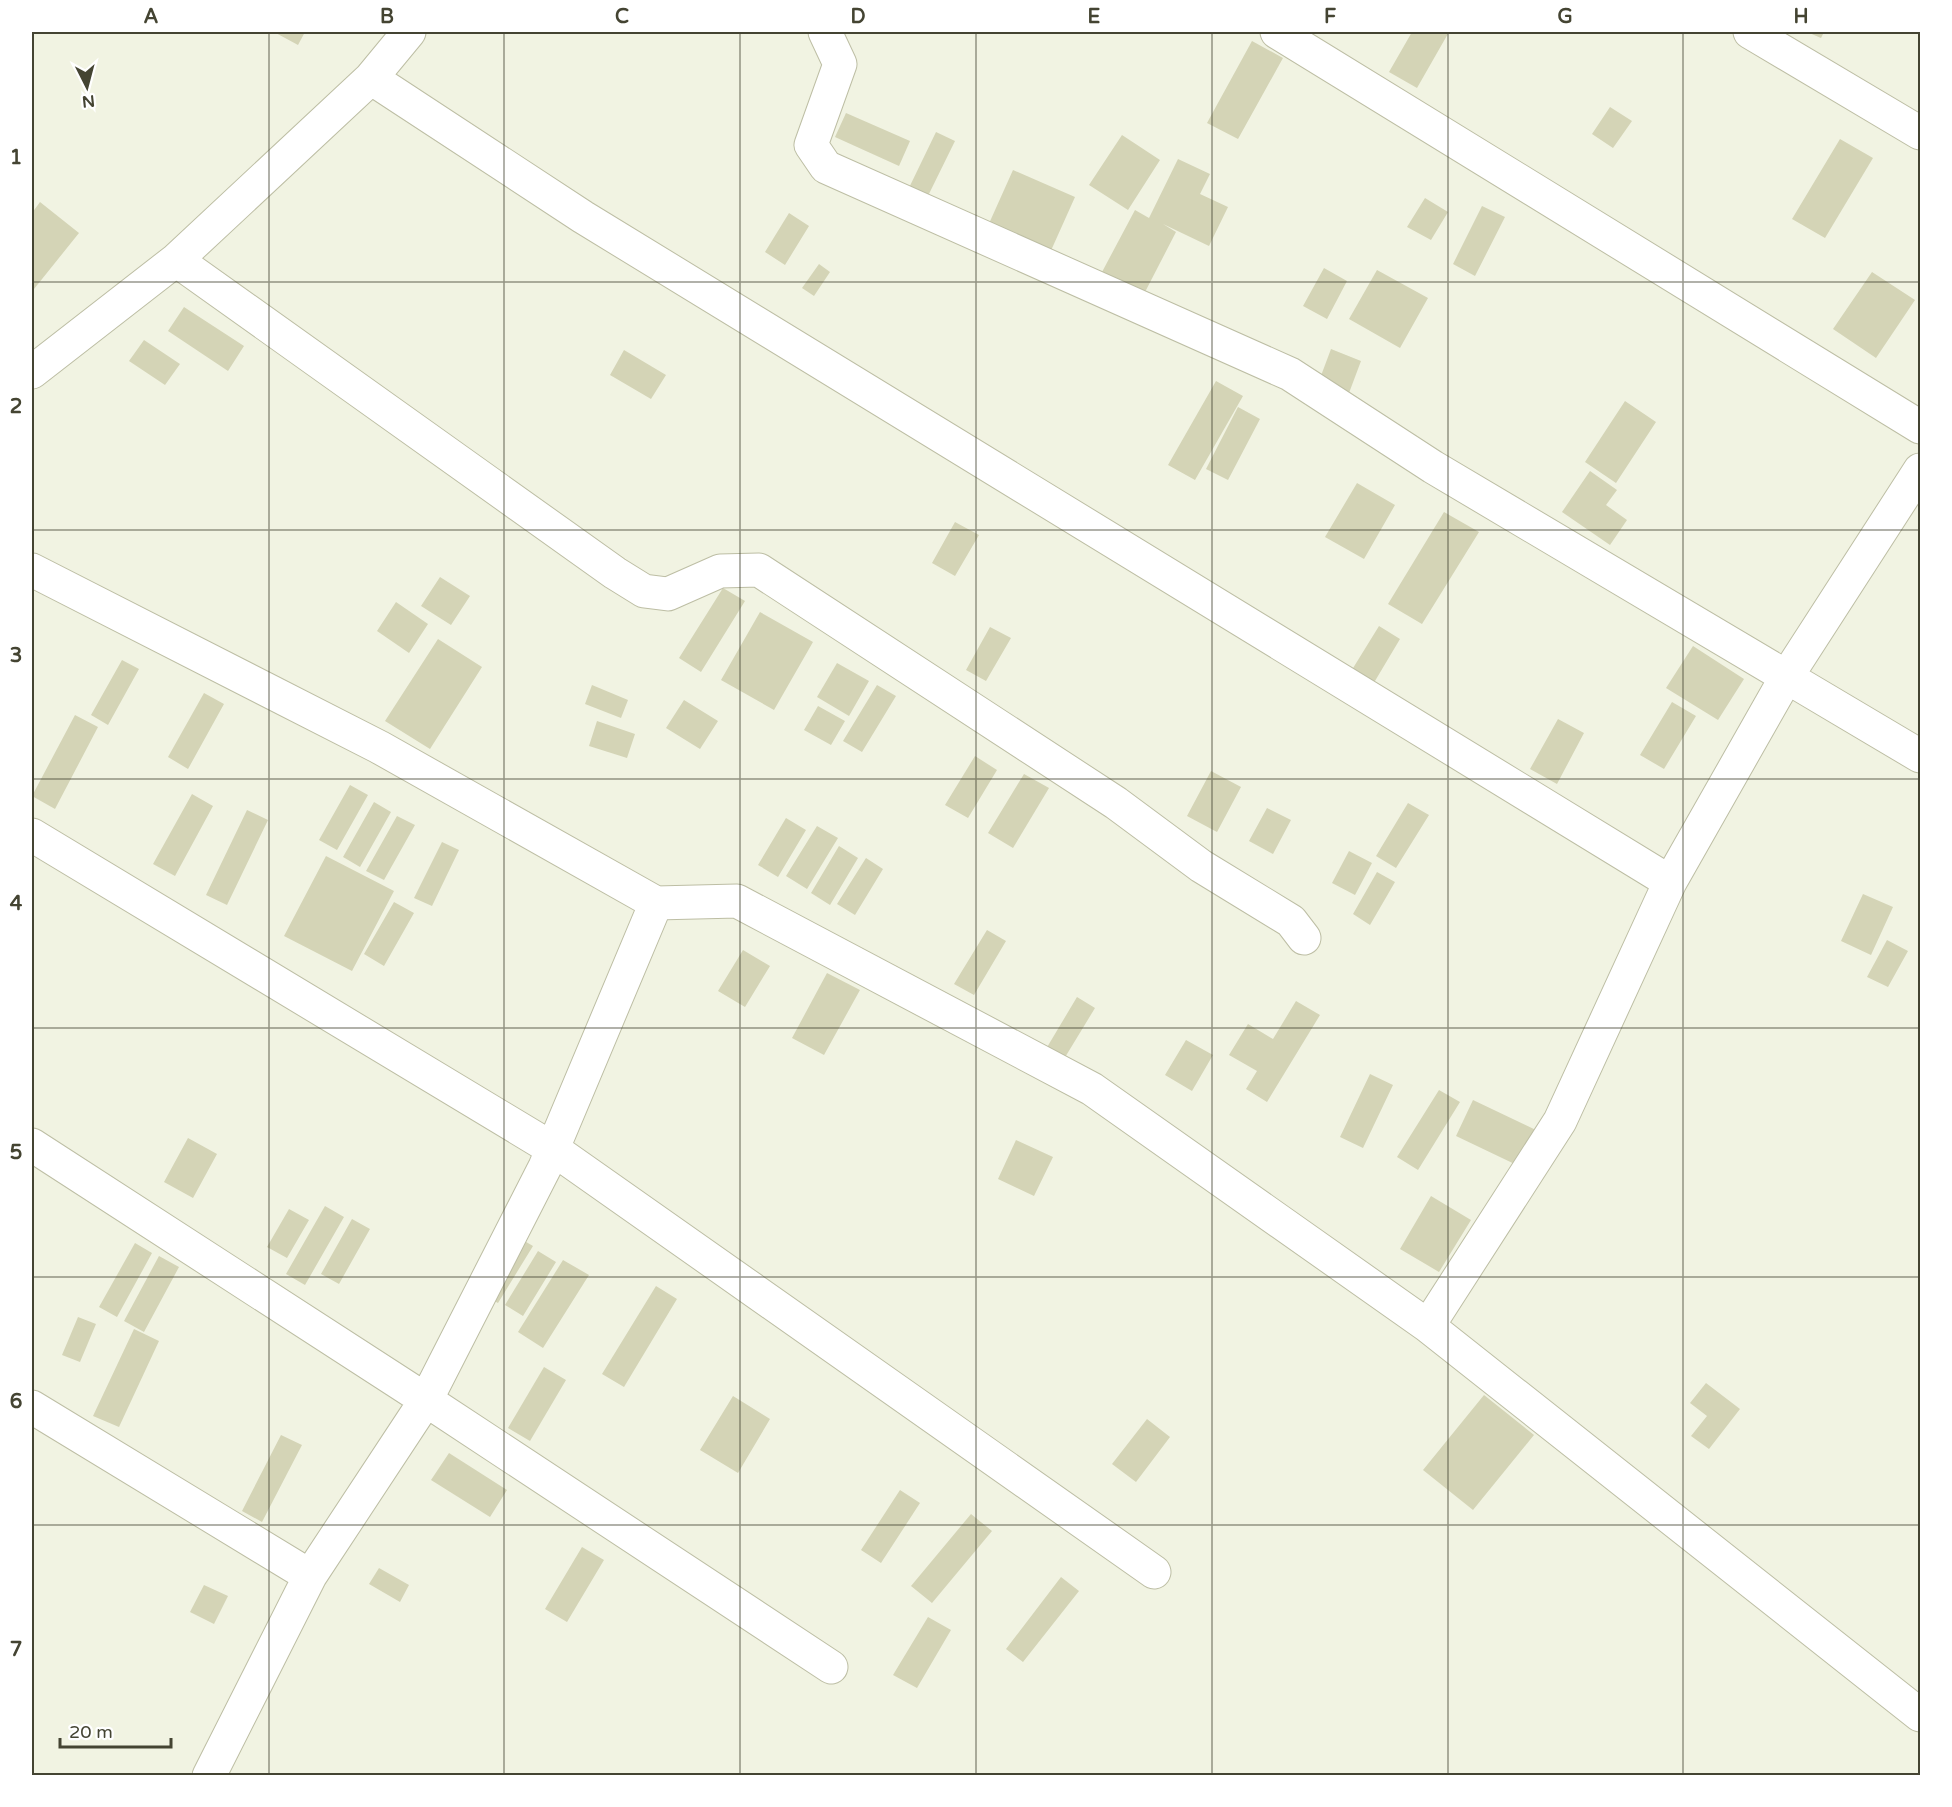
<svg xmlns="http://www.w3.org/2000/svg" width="1952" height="1807" font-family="'Varela Round',sans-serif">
  <rect width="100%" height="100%" fill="#f1f3e2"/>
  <path fill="#d4d4b6" d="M274,32H305L298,45Z
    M1412,32H1449L1417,88L1389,72Z
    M1807,32H1824L1821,38Z
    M1252,41L1283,58L1238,139L1207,123Z
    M1610,107L1632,121L1613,148L1592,134Z
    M846,113L910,141L899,166L835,137Z
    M936,132L955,141L925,202L906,194Z
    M1122,135L1160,160L1128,210L1089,185Z
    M1840,139L1873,158L1825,238L1792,219Z
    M1178,159L1210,174L1200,194L1228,207L1209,246L1163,224L1176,232L1144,294L1102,272L1135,210L1149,218Z
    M1013,170L1075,197L1049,255L987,228Z
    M1425,198L1448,212L1431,240L1407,227Z
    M40,202L79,233L34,289L32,288V213Z
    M1482,206L1505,217L1475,276L1453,264Z
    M789,213L809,226L785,265L765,252Z
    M819,264L830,272L814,296L802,288Z
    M1324,268L1347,281L1327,319L1303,306Z
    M1377,270L1428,298L1400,348L1349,319Z
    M1872,272L1915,300L1876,358L1833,329Z
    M184,307L244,346L228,371L168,331Z
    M144,340L180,364L165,385L129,361Z
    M1331,349L1361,361L1349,393L1319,381Z
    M624,350L666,375L651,399L610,375Z
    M1216,381L1243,396L1195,480L1168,465Z
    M1625,401L1656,422L1616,483L1585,462Z
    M1238,407L1260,419L1228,480L1206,469Z
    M1590,471L1617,490L1606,505L1627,520L1610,545L1562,512Z
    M1357,483L1395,505L1364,559L1325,537Z
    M1444,512L1479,532L1422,624L1388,604Z
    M955,522L979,535L955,576L932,563Z
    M440,577L470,596L451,625L421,606Z
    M723,588L745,601L701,672L679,658Z
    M396,602L428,624L409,653L377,631Z
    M760,612L813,642L774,710L721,680Z
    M1379,626L1400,639L1372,686L1350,673Z
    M990,627L1011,638L986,681L966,670Z
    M438,639L482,667L430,749L385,721Z
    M1693,646L1744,679L1718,720L1666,688Z
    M122,660L139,669L108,725L91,715Z
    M837,663L869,681L849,716L817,697Z
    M592,685L628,700L621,718L585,704Z
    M877,685L896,696L862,752L843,741Z
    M204,693L224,704L188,769L168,757Z
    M684,700L718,721L700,749L666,728Z
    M1672,702L1696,716L1664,769L1640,755Z
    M818,706L845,721L831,745L804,730Z
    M75,715L98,727L55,809L32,796Z
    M1558,719L1584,733L1557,784L1530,769Z
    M597,721L635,734L627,758L589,746Z
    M975,756L997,770L968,818L945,805Z
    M1211,771L1241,787L1217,832L1187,816Z
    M1024,774L1049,788L1013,848L988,833Z
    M350,785L368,795L337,850L319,840Z
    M192,794L213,806L175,876L153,864Z
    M374,802L391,812L360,867L343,857Z
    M1408,803L1429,815L1396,868L1376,856Z
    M1267,808L1291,820L1273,854L1249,841Z
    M247,810L268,820L227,905L206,895Z
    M397,816L415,825L384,880L366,871Z
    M786,818L806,830L778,877L758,865Z
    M817,826L838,838L807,889L786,876Z
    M442,842L459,850L432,906L414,898Z
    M839,846L858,858L830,905L811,893Z
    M1349,851L1372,863L1355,895L1332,883Z
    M326,856L394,891L352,971L284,936Z
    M866,858L883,869L855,915L837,904Z
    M1377,872L1395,882L1370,925L1353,914Z
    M1863,894L1893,907L1871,955L1841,941Z
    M394,902L414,913L384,966L364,954Z
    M987,930L1006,941L974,995L954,984Z
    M1887,940L1908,951L1888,987L1867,977Z
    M743,950L770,966L745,1007L718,991Z
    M827,973L860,990L824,1055L792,1038Z
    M1077,997L1095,1008L1064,1059L1046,1049Z
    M1296,1001L1320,1015L1267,1102L1246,1089L1257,1071L1229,1055L1248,1024L1273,1039Z
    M1186,1040L1213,1055L1192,1091L1165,1075Z
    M1370,1074L1393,1085L1363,1148L1340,1137Z
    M1439,1090L1460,1102L1418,1170L1397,1157Z
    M1473,1100L1540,1132L1523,1168L1456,1136Z
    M188,1138L217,1154L193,1198L164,1182Z
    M1016,1140L1053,1157L1034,1196L998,1179Z
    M1431,1196L1471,1220L1439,1272L1400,1249Z
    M325,1206L344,1217L305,1285L286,1274Z
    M289,1209L309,1220L287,1258L267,1247Z
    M352,1219L370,1229L339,1284L321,1274Z
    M521,1239L533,1246L498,1303L485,1296Z
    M135,1243L152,1253L117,1317L99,1307Z
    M538,1251L556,1262L523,1316L505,1305Z
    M159,1256L179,1267L144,1332L124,1321Z
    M563,1260L589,1275L543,1348L518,1332Z
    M656,1286L677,1299L624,1387L602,1374Z
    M78,1317L96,1324L80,1362L62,1355Z
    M134,1329L159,1341L119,1427L93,1416Z
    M544,1367L566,1380L530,1441L508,1428Z
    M1706,1383L1740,1409L1709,1449L1691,1436L1707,1416L1690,1403Z
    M1484,1395L1534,1435L1473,1510L1423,1470Z
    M733,1396L770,1419L738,1473L700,1450Z
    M1147,1419L1170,1437L1136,1482L1112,1464Z
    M281,1435L302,1445L262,1522L242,1511Z
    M449,1453L507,1490L490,1517L431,1480Z
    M900,1490L920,1503L881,1563L861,1550Z
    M971,1514L992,1531L932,1603L911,1586Z
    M582,1547L604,1560L567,1622L545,1609Z
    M379,1568L409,1585L400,1602L369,1584Z
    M1061,1577L1079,1591L1023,1662L1006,1649Z
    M204,1585L228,1596L214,1624L190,1612Z
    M928,1617L951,1630L917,1688L893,1675Z"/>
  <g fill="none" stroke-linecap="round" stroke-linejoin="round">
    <g stroke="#bdbea4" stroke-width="35">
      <path id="street" d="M825,32L840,64L811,145L826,167L1290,374L1433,467L1920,756
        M1277,32L1920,427
        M1750,32L1920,133
        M371,78L583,217L1670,882
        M176,260L615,573L644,591L668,594L720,571L759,570L1116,803L1201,866L1291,921L1304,938
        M32,372L176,260L371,78L409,32
        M32,570L379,747L656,903L737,901L1092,1089L1428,1326L1920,1715
        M32,835L553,1149L1154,1572
        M32,1145L426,1400L831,1667
        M1428,1326L1560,1121L1670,882L1787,676L1920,470
        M32,1407L310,1576
        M209,1776L310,1576L426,1400L545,1167L656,903"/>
    </g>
    <use href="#street" stroke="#fff" stroke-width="33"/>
  </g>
  <path fill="none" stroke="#444432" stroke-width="1.5" stroke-opacity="0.55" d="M269,32V1776M504,32V1776M740,32V1776M976,32V1776M1212,32V1776M1448,32V1776M1683,32V1776M32,282H1920M32,530H1920M32,779H1920M32,1028H1920M32,1277H1920M32,1525H1920"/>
  <rect width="1952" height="1807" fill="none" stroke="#ffffff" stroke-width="66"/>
  <g transform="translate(87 87) rotate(174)" stroke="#ffffff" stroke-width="4.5" paint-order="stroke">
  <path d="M0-4.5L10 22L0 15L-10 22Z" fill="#444432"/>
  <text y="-9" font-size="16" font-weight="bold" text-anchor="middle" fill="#444432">N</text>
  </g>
  <path d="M60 1738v9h111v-9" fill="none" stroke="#444432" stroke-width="3"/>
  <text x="69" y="1738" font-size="18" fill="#444432" stroke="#ffffff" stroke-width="4.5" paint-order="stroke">20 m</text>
  <rect x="33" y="33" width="1886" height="1741" fill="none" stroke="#444432" stroke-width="2"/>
  <g font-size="20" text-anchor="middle" font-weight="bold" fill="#444432">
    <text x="151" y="23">A</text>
    <text x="387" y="23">B</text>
    <text x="622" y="23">C</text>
    <text x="858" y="23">D</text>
    <text x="1094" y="23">E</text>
    <text x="1330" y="23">F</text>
    <text x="1565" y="23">G</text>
    <text x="1801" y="23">H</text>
    <text x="16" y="164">1</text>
    <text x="16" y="413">2</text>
    <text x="16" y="662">3</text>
    <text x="16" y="910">4</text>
    <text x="16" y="1159">5</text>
    <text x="16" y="1408">6</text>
    <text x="16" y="1656">7</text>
  </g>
</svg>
